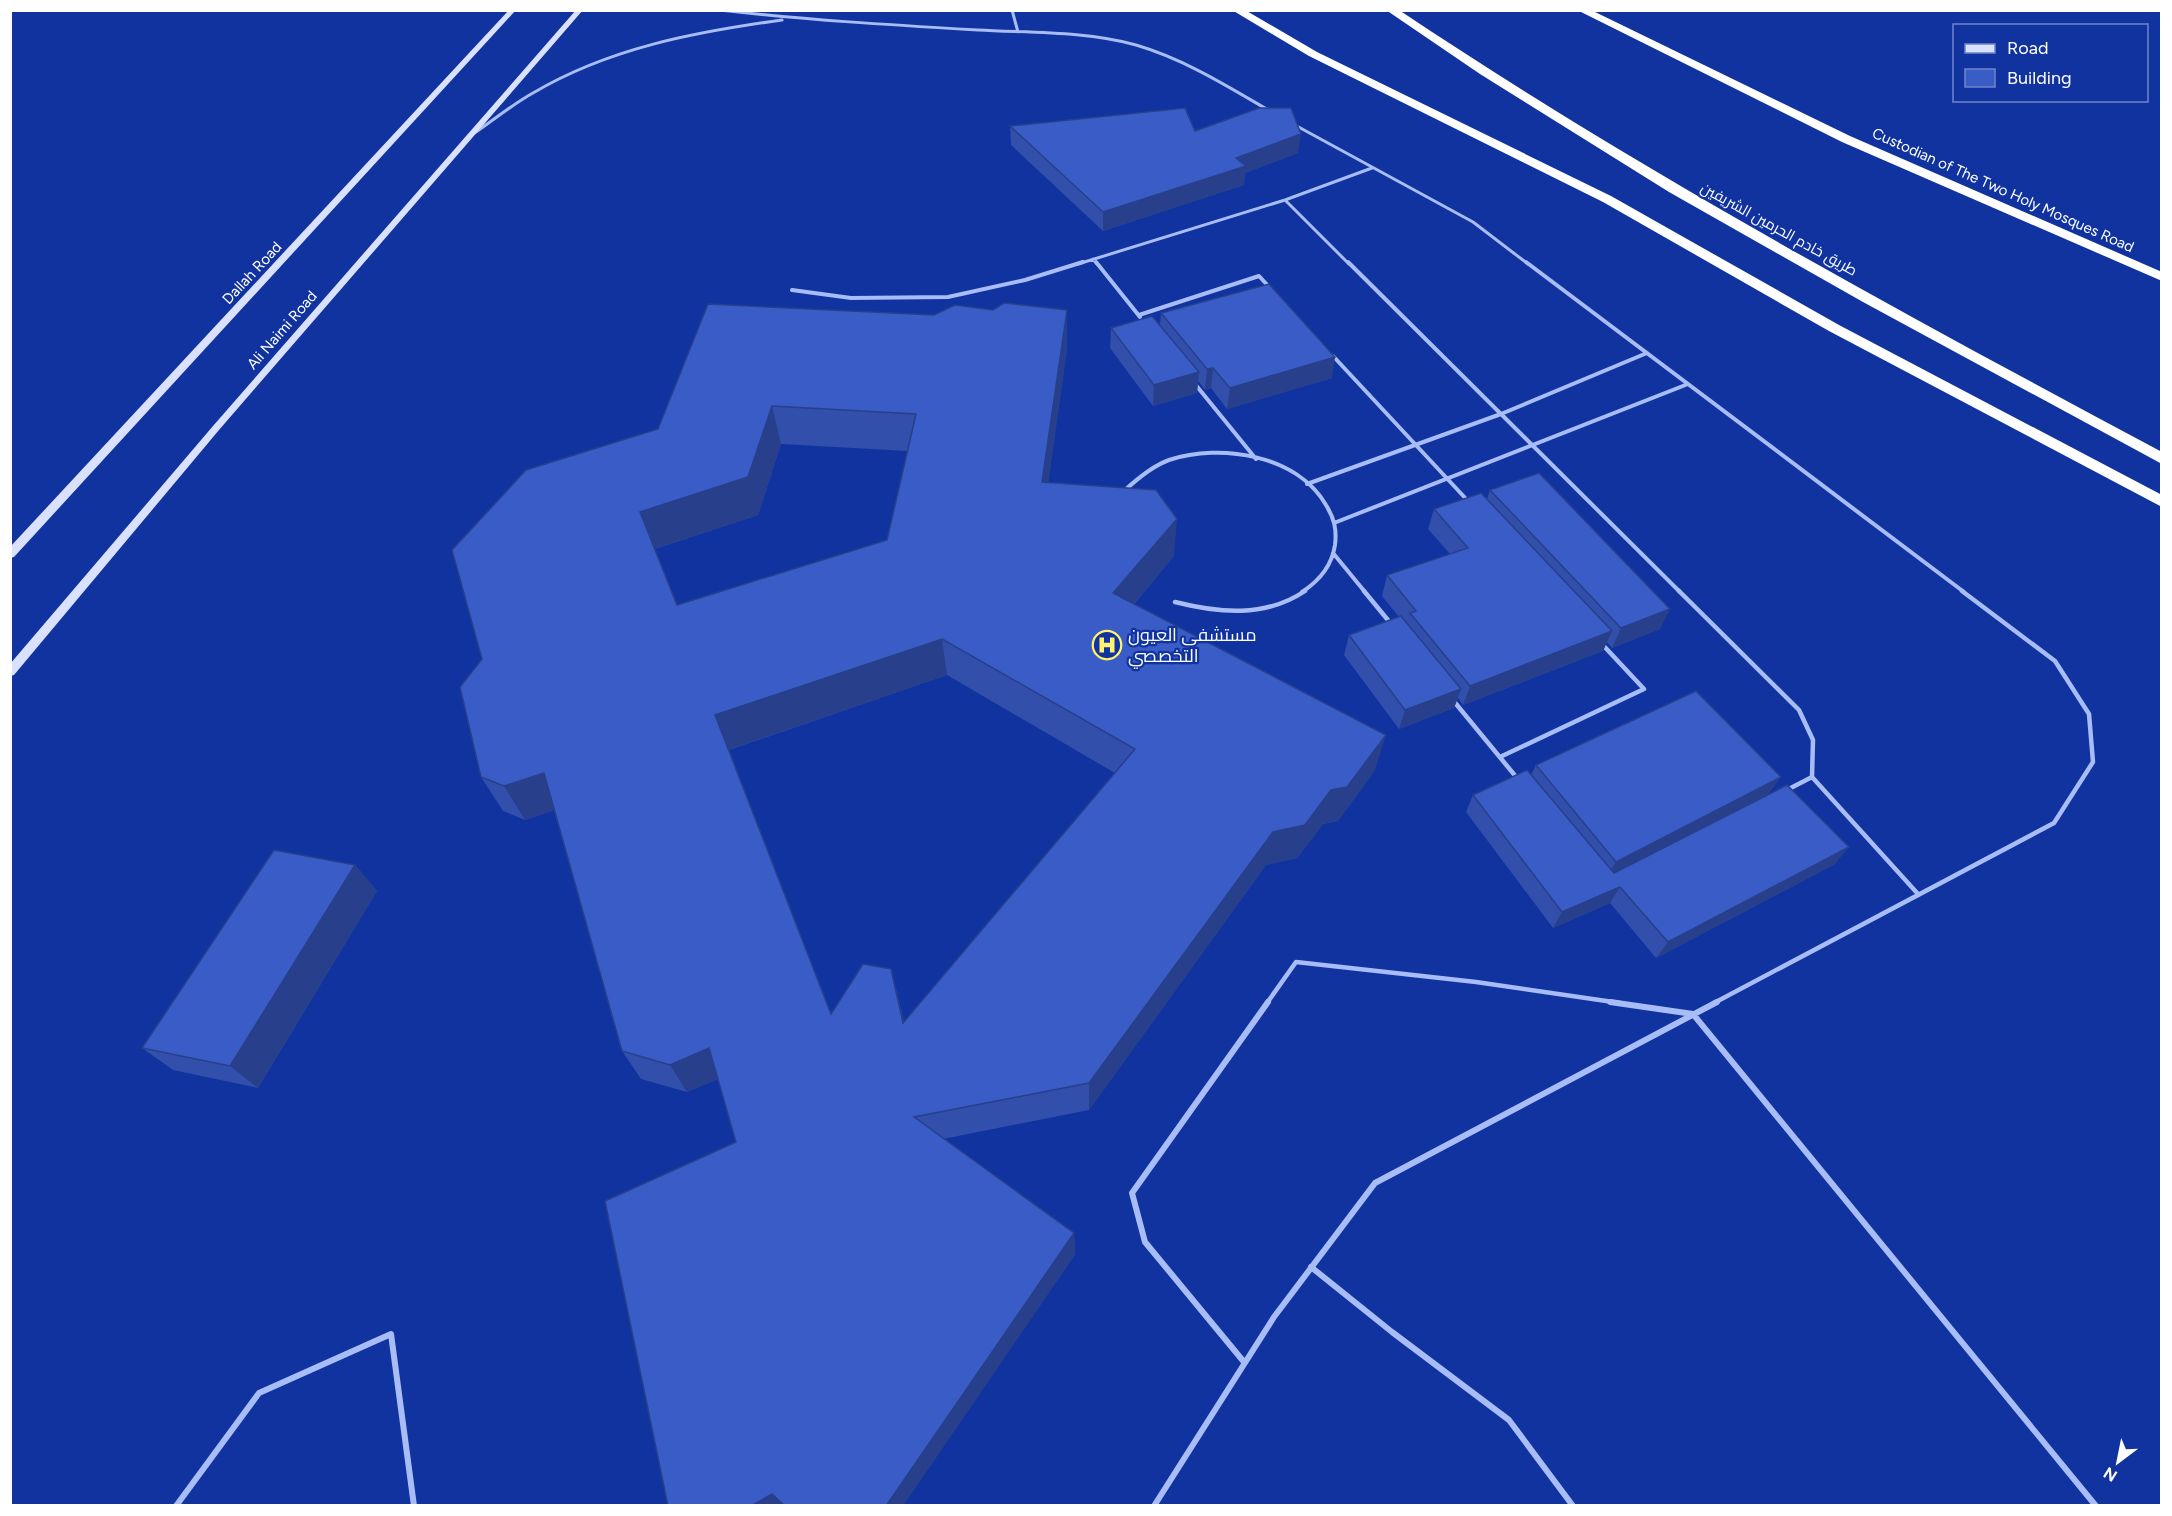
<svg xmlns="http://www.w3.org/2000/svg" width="2172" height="1516" font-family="Figtree,Cairo,sans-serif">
  <rect width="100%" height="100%" fill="#1033a0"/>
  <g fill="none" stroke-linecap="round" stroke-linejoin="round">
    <path stroke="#a8bcf5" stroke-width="3" d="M720,10C806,20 892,25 978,30C1030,33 1085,31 1136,45C1184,59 1227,86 1270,111
      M1012,10L1018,32
      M1293,124L1473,222L1528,264
      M476,132C495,119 513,104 533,93C609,48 695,32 782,20
      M1285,200L1349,264
      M1093,259L1097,264
      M1078,264L1285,200L1372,168"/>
    <path stroke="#a8bcf5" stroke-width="4" d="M1096,262L1140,317
      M1348,262L1680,592
      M1526,262L1964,592
      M792,290L851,298L948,297L1025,280L1083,262
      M1139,315L1259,276L1270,288
      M1333,356L1468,501
      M1195,384L1256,459
      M1307,484L1501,414L1647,353
      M1124,491C1137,479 1152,466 1169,460C1221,443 1297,455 1326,505C1334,518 1337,529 1335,545C1332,565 1319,581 1302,592
      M1334,523L1688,384
      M1333,553L1365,592"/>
    <path stroke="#a8bcf5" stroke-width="4.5" d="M1364,591L1392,625
      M1679,591L1799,710L1813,740L1812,777L1785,791
      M1175,602C1219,613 1265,618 1305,591
      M1452,699L1517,778
      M1500,757L1644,689L1601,643
      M1812,777L1918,894
      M1267,1003L1296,962L1476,982L1620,1003
      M1714,1003L2054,823L2093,762L2089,714L2055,661L1962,591"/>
    <path stroke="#a8bcf5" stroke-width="6" d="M1610,1002L1693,1014L2096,1506
      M1311,1267L1392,1332L1509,1420L1573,1506
      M1244,1362L1145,1242L1132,1193L1268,1002
      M176,1506L259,1393L391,1334L414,1506
      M1154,1506L1274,1317L1375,1183L1717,1002"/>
    <path fill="#d9e1fe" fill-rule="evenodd" d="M509,10H516L14,557L10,558V547Z
      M576,10H583L219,430L14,675L10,676V664L213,426Z"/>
    <path fill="#fff" fill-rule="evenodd" d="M1232,10H1245L1317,52L1611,196L1839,325L2162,495V507L1829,331L1603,202L1309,56Z
      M1386,10H1399C1644,174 1902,313 2162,452V464L1863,302L1669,192L1480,74Z
      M1577,10H1591L1850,136L2162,272V281L1842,142Z"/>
  </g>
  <path fill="#314fab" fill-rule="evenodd" d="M1010,126L1195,131L1298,153L1245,173L1244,185L1103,231L1011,145Z
    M993,310H1067V349L1048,483L1174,556L1134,604L1375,770L1338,821L1323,824L1297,858L1266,865L1089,1110L943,1139L1074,1233L1075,1255L736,1142L718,1079L687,1092L641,1079L622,1051L554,810L525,820L503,811L481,777L658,429L934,315ZM781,444L907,451L887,540L677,605L655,549L758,515ZM947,675L1115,773L904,1022L891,969L831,1014L729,750Z
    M1161,313L1332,378L1227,409L1211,388L1205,390L1198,381L1197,393L1153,406L1110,348L1111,328L1160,325Z
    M1490,490L1660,629L1612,648L1607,642L1603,651L1463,705L1458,698L1454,708L1399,729L1344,655L1349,635L1399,617L1382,596L1387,575L1450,554L1428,529L1434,509L1487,499Z
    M1536,765L1781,777L1768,794L1835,864L1656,958L1610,903L1553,928L1466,812L1473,795L1531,775Z
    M355,865L377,891L258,1088L173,1070L142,1048Z"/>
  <path fill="#28408b" d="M1301,134L1298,153L1245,173L1244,185L1103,231V212L1236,158Z
    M1067,310V349L1043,520L1042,482Z
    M1335,357L1332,378L1227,409L1230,388Z
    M1213,368L1211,388L1205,390L1207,369Z
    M1199,372L1197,393L1153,406L1154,385Z
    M772,406L781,444L758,515L654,549L640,512Z
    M1177,519L1174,556L1112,629L1113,593Z
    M1670,609L1660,629L1612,648L1621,628Z
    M1612,631L1603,651L1463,705L1470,686Z
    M942,639L947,675L728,750L715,715Z
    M1461,689L1454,708L1399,729L1405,710Z
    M1386,735L1375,770L1338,821L1323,824L1297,858L1266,865L1089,1110V1083L1273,832L1331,790Z
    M544,773L563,807L525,820L504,786Z
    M1781,777L1767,795L1605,879L1616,862Z
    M1849,847L1835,864L1656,958L1668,942Z
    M355,865L377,891L258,1088L230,1066Z
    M1620,887L1610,903L1553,928L1562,912Z
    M891,969L899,999L910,1051L903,1023Z
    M709,1048L725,1076L687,1092L670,1065Z
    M1074,1233L1075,1255L903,1506H886Z
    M772,1494L787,1506H751Z"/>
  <path fill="#395cc7" stroke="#28408b" stroke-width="1.5" fill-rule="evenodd" d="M1185,108L1195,131L1259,108H1291L1301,134L1236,158L1246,166L1103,212L1010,126Z
    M1269,284L1335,357L1230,388L1213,368L1207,369L1161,313Z
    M1004,303L1067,310L1042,482L1156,490L1177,519L1113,593L1386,735L1347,787L1331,790L1305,825L1273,832L1089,1083L914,1117L1074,1233L886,1506H785L772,1494L751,1506H668L605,1201L736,1142L709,1048L670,1065L622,1051L544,773L504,786L481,777L460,687L482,659L452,550L526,470L658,429L708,304L934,315L955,305L993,310ZM772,406L916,414L887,540L677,605L640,512L748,477ZM942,639L1135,749L903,1023L891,969L863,964L831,1014L715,715Z
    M1152,316L1199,372L1154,385L1111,328Z
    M1539,473L1670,609L1621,628L1490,490Z
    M1481,493L1612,631L1470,686L1410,613L1416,611L1387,575L1468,548L1434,509Z
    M1401,616L1461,689L1405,710L1349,635Z
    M1696,691L1781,777L1616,862L1536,765Z
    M1527,770L1614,873L1787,785L1849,847L1668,942L1620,887L1562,912L1473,795Z
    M274,850L355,865L230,1066L142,1048Z"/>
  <defs>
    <g id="hospital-ring" transform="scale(1.5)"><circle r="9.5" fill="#1033a0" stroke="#fff26c" stroke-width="1.5"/><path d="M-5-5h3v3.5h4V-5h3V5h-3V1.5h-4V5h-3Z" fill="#fff26c"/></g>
  </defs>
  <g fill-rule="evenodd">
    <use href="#hospital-ring" x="1107" y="645"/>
  </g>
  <g text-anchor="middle" stroke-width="4.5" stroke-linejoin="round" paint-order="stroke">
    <g font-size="15" fill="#fff" stroke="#1033a0">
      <text transform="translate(2003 190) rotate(24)" y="5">Custodian of The Two Holy Mosques Road</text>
      <text transform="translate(1779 229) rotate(29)" y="5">طريق خادم الحرمين الشريفين</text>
      <text transform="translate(252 273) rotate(-47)" y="5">Dallah Road</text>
      <text transform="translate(282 330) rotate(-49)" y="5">Ali Naimi Road</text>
    </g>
    <g font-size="18" fill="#fff" stroke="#1033a0" text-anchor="start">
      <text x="1128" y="641">مستشفى العيون<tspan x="1128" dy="21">التخصصي</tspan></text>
    </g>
  </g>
  <rect width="2172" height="1516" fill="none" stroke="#ffffff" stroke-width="24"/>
  <rect x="1953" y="24" width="195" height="78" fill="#1033a0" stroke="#7085c6" stroke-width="1.5"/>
  <rect x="1965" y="44" width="30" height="9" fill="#d9e1fe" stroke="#7085c6" stroke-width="1.5"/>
  <text x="2007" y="54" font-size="18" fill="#ffffff">Road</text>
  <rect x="1965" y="69" width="30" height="18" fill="#395cc7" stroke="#7085c6" stroke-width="1.5"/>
  <text x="2007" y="84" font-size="18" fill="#ffffff">Building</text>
  <g transform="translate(2118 1462) rotate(212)" stroke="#1033a0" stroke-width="4.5" paint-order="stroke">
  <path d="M0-4.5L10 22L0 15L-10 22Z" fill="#ffffff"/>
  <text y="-9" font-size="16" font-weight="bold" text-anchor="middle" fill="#ffffff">N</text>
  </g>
</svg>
